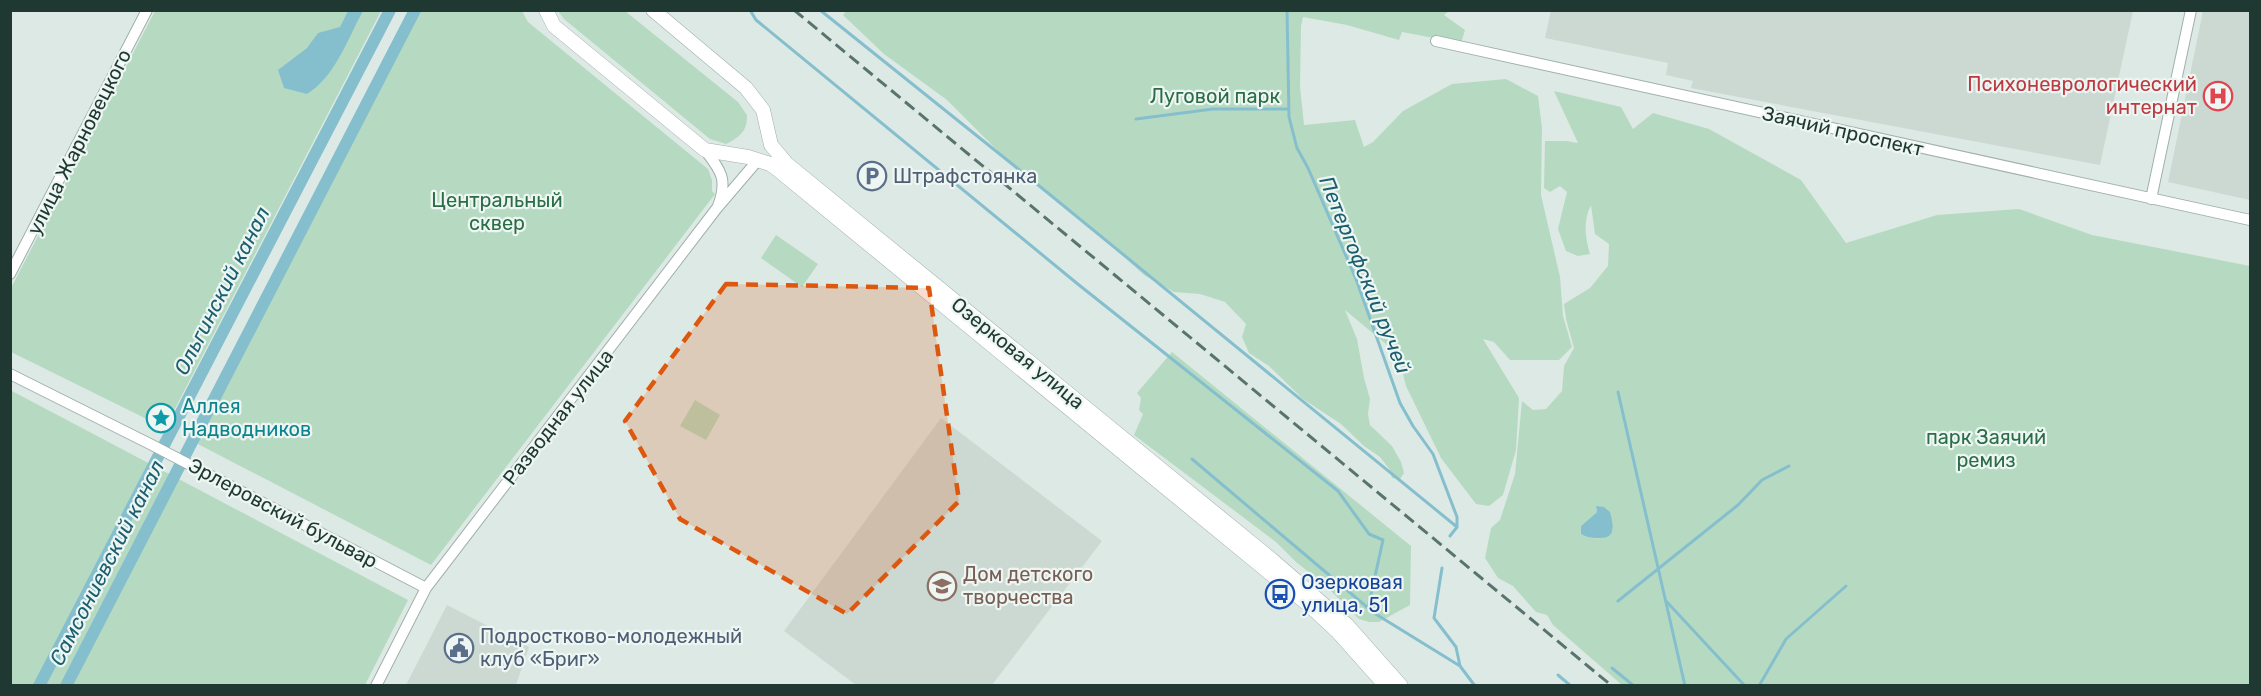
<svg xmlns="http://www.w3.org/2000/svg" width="2261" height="696" font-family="Rubik,sans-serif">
  <rect width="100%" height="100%" fill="#dde9e4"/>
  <path fill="#ccd9d3" d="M1551,10H2133V11L2100,165L1691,88L1693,81L1666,75L1668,63L1545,38Z
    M2203,11H2250V200L2168,182Z
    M941,418L1102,541L992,685H856L784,631Z
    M447,605L529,647L516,685H406Z"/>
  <path fill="#b6dac1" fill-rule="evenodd" d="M847,10L1449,11L1444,15L1465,30L1461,43L1402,32L1399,40L1347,25L1303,17L1301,26L1300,87L1304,125L1355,120L1364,147L1373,142L1403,111L1452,84L1506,79L1538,96L1542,128L1541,195L1560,277L1563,316L1572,347L1559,360H1510L1494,342L1483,339L1519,398L1516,450L1503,495L1489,506L1476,504L1441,458L1406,386L1398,354L1345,310L1357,339L1364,378L1370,399L1368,414L1370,425L1392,446L1401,462L1404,473L1400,479L1392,478L1390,470L1380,457L1364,446L1341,424L1303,399L1269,366L1249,353L1242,337L1246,324L1225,302L1200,294L1174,292L1144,275L1111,245L1007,160L947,100L884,54L843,15Z
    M155,11H381L165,428L11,352L10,290Z
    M417,11H522L528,22L708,169L712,180V191L715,194L431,565L196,443Z
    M558,11H625L738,102L747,115C748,131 739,138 726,144L710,139L564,19Z
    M1554,91L1621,107L1633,129L1653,113L1709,129L1801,180L1846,243L1937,215L2019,209L2092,235L2250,266V685H1622L1553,625L1547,615L1536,612L1513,586L1498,578L1485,558L1491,528L1500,520L1515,474L1522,401L1533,410L1546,409L1562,391L1564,366L1574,348L1566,319L1564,304L1590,288L1608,266L1609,244L1595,234L1591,205C1583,221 1585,237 1590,254L1578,256L1566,251L1558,229L1567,192L1560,186L1550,192L1544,188L1545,141H1566L1578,143ZM1596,507L1613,529C1608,541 1591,540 1581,534V526L1597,512Z
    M776,235L818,264L802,287L761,258Z
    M1172,352L1411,546L1410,605L1379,622H1369L1359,619L1325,585L1296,562L1276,542L1134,435L1143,414L1139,410L1141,398L1137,393Z
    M10,390L408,600L365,685H11Z
    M695,400L720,415L706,440L680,426Z"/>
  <path fill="#85bfce" d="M348,11H363C348,38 335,77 307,94L284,88L278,70L307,48L318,33L340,27Z
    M1596,506L1604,507L1610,512C1613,524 1617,538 1600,538C1593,538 1587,538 1581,534V526L1597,512Z"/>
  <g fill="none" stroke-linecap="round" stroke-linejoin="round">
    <path stroke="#85bfce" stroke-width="3" d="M750,10L756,20L1079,285L1338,491L1369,534L1383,540L1368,608
      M820,10L1032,180L1457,527
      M1287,10L1289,117L1297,148L1308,168L1356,279L1400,403L1413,426L1433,454L1457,517V527L1450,536
      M1136,119L1213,109H1288
      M1618,392L1685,686
      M1192,459L1374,613L1460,666
      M1442,568L1434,618L1456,647L1460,666L1475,686
      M1618,601L1738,505L1762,480L1789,466
      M1666,601L1745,686
      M1612,668L1634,686
      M1558,675L1571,686
      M1759,686L1786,639L1846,586"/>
    <path stroke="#85bfce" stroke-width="12" d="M39,686L390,10
      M66,686L415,10"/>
    <g stroke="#a0b0ab" stroke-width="12">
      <path id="minor" d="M1436,41C1708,99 1979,161 2250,220
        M705,150C721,171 728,179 718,206
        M2151,199L2191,10
        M10,274L147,10
        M10,374L152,445L426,588
        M376,686L426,588L717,208L758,160"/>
    </g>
    <g stroke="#a0b0ab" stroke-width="15">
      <path id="tertiary" d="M546,10L554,26L705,150L748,157L770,164L777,169L1310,606L1337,631L1386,686
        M653,10L746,88L763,110L771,145L787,164L1271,559L1347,625L1401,686"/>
    </g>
    <use href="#minor" stroke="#fff" stroke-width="10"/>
    <use href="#tertiary" stroke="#fff" stroke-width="14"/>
    <path stroke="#59746e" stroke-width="3" stroke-dasharray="12 6" stroke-linecap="butt" d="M794,10L1612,686"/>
  </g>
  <path fill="#de570e" fill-opacity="0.2" stroke="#de570e" stroke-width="4.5" stroke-dasharray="12 8" stroke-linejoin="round" d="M726,284L929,288L959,501L847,614L680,519L625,421Z"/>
  <defs>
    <g id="hospital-ring" transform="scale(1.5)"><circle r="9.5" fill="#edf6f2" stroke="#e0444e" stroke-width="1.5"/><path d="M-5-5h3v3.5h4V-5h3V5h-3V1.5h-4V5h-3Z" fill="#e0444e"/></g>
    <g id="parking-ring" transform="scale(1.5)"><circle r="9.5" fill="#edf6f2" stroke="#5c6f8a" stroke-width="1.5"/><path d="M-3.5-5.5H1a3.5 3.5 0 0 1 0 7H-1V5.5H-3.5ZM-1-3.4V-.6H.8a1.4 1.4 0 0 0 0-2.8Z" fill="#5c6f8a"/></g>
    <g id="sight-ring" transform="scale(1.5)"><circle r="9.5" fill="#edf6f2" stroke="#0f9aa8" stroke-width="1.5"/><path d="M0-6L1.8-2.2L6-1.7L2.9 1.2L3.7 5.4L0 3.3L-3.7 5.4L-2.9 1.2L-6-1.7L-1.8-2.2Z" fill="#0f9aa8"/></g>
    <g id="school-ring" transform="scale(1.5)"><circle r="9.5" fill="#edf6f2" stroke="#8d6e63" stroke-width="1.5"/><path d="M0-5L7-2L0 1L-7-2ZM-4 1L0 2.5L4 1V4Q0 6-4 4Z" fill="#8d6e63"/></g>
    <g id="bus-ring" transform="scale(1.5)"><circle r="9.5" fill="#edf6f2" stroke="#1a4fb4" stroke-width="1.5"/><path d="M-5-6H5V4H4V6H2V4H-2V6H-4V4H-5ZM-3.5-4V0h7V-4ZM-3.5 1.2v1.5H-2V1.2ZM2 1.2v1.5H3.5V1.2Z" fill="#1a4fb4"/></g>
    <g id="civic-ring" transform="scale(1.5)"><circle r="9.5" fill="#edf6f2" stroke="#5c6f8a" stroke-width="1.5"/><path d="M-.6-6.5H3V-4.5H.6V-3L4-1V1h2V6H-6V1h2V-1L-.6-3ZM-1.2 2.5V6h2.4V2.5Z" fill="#5c6f8a"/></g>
  </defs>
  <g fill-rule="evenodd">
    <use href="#hospital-ring" x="2218" y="96"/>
    <use href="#parking-ring" x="872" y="176"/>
    <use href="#sight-ring" x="161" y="418"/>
    <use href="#school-ring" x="942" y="586"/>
    <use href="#bus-ring" x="1280" y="594"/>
    <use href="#civic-ring" x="459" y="648"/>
  </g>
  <g text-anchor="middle" stroke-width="4.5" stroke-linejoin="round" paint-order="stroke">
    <g font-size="20" fill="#be3a42" stroke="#edf6f2" text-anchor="end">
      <text x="2197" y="91">Психоневрологический<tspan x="2197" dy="23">интернат</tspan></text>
    </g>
    <g font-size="20" fill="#2b6d47" stroke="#edf6f2">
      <text x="1215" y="103">Луговой парк</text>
      <text x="497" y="207">Центральный<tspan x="497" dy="23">сквер</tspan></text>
      <text x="1986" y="444">парк Заячий<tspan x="1986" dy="23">ремиз</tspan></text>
    </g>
    <g font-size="20" fill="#1f3832" stroke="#edf6f2">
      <text transform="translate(1843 131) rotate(13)" y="7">Заячий проспект</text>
      <text transform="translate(79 142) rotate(-63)" y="7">улица Жарновецкого</text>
      <text transform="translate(1018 353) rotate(39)" y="7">Озерковая улица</text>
      <text transform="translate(558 417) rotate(-52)" y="7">Разводная улица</text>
      <text transform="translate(283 513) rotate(28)" y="7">Эрлеровский бульвар</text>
    </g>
    <g font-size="20" fill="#4e5e75" stroke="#edf6f2" text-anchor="start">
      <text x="893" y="183">Штрафстоянка</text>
      <text x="480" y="643">Подростково-молодежный<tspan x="480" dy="23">клуб «Бриг»</tspan></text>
    </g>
    <g font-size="20" fill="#0d838f" stroke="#edf6f2" text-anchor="start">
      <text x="182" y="413">Аллея<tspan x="182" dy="23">Надводников</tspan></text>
    </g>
    <g font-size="20" fill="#785e54" stroke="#edf6f2" text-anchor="start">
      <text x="963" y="581">Дом детского<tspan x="963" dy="23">творчества</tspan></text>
    </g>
    <g font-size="20" fill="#164399" stroke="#edf6f2" text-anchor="start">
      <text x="1301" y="589">Озерковая<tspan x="1301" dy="23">улица, 51</tspan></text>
    </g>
    <g font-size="21" font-style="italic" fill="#1c5f71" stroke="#edf6f2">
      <text transform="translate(1365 275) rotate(68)" y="7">Петергофский ручей</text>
      <text transform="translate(222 291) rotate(-63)" y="7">Ольгинский канал</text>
      <text transform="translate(107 563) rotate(-63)" y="7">Самсониевский канал</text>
    </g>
  </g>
  <rect width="2261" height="696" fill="none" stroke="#1f3832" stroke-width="24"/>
</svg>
